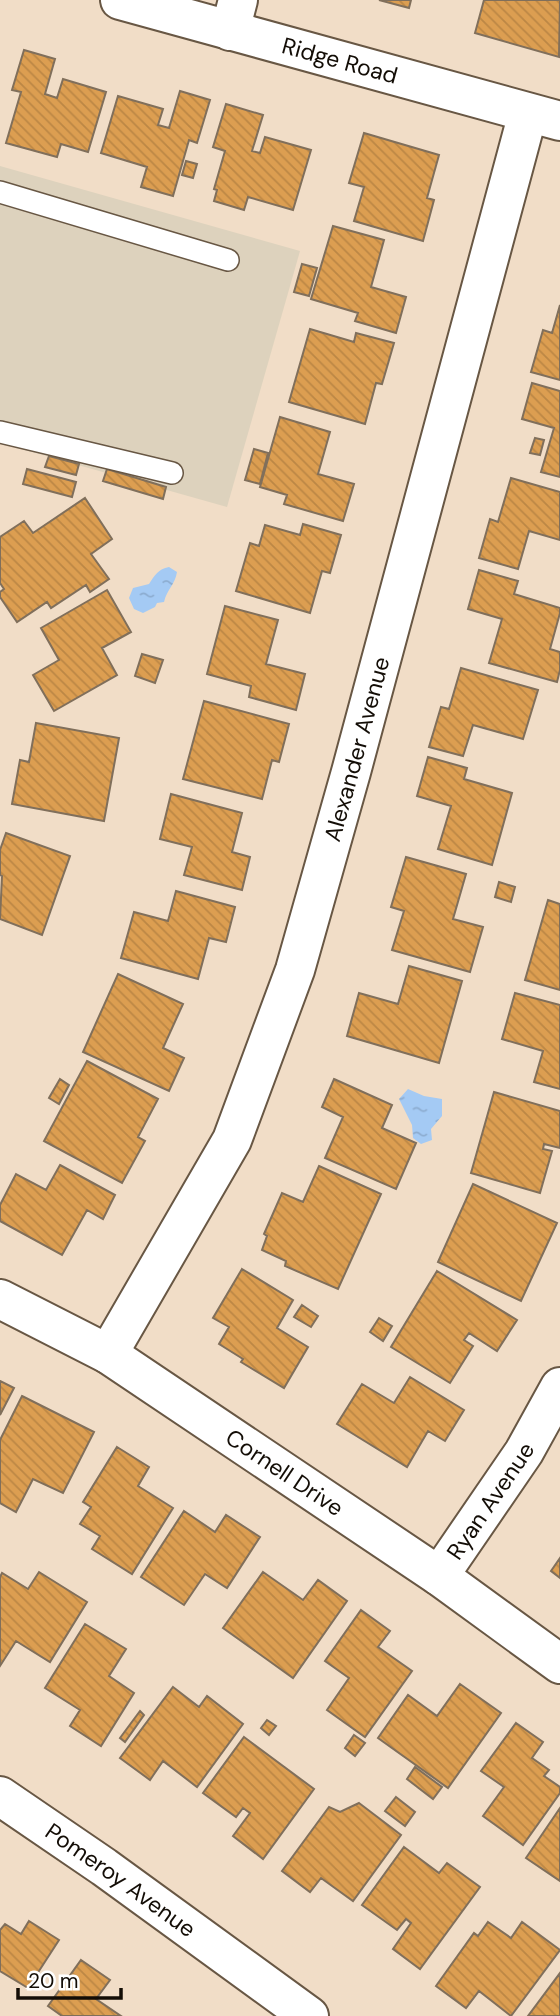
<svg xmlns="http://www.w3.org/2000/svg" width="560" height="2016" font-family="'DM Sans',sans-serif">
  <defs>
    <pattern id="water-ripples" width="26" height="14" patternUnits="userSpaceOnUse" patternTransform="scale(1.75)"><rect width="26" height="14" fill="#a4caf4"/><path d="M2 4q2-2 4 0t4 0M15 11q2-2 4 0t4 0" fill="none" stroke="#8cacd0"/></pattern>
    <pattern id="building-back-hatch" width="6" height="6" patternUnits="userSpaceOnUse" patternTransform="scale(1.75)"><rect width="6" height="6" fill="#dc9e51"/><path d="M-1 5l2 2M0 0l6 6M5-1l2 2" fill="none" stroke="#bc8745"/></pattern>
  </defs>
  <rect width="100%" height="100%" fill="#f1ddc7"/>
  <path fill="#ddd2bd" d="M0,166L300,251L227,507L0,443Z"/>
  <path fill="url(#water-ripples)" d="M169,567L177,572C175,585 167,589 164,602L157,603L155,607L143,613L134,609L129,598L133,588L149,584C155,575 158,569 169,567Z
    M408,1089L424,1096L442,1099V1116L431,1129L432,1140L421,1144L413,1138L412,1125L399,1099Z"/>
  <path fill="url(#building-back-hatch)" stroke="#806f5b" stroke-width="2" d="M379,0H411L409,8Z
    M484,0H560L559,57L475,33Z
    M24,50L55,59L45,94L57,98L63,79L106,92L88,152L61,144L57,157L6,143L21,92L12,90Z
    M180,91L210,100L197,143L189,140L173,196L141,187L147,167L101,153L118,96L163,109L158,125L169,128Z
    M226,104L263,115L252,151L260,153L265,137L311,150L293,210L248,197L244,210L214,201L217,190L214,189L225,151L213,147Z
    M364,133L439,155L427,198L434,200L423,241L354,221L364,187L349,183Z
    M186,161L197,164L193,178L182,175Z
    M333,226L384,240L371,287L406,297L396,333L355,321L358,313L311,299Z
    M302,264L317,268L309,296L294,292Z
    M560,305V380L531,372L543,330L552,333Z
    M310,329L354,342L356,333L394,343L382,384L376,383L365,424L289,402Z
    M532,383L560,391V477L541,472L554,428L522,419Z
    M280,417L330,432L318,474L354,484L343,521L284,504L287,495L260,487Z
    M535,438L544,440L540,455L530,453Z
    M254,449L268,453L260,484L245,480Z
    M49,456L79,464L76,475L45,467Z
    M27,469L76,482L72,497L23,484Z
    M107,469L166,487L163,499L103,481Z
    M511,478L560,492V540L529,531L518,569L479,558L490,519L498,522Z
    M85,498L112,539L91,554L109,579L90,592L86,585L51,608L47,602L17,622L0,597V592L4,589L0,583V537L24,521L33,533Z
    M303,524L341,535L330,573L322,571L310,613L236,591L250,543L259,546L265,525L300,535Z
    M479,570L518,581L514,594L560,608V613L550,649L560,652V670L557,682L489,663L502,619L468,609Z
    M107,590L131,632L102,648L117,675L54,711L33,675L59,660L41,628Z
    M225,606L278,620L266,664L305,674L296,710L249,697L251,686L207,674Z
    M142,654L163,660L155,683L135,676Z
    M461,668L538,690L523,739L473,725L463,756L429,747L441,707L449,709Z
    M204,701L289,724L279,762L272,760L262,799L183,779Z
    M36,723L119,738L104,821L12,804L20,760L29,762Z
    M428,757L467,768L464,779L512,793L492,865L438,849L451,806L417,796Z
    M171,794L242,813L232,852L250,857L242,890L184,875L192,847L160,839Z
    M6,833L70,856L42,935L0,919L2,876L0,875V850Z
    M406,857L466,874L453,919L483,927L470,972L392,950L404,911L391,907Z
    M499,882L515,887L511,902L495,897Z
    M176,891L235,907L226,942L209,938L198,979L121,958L134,912L168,921Z
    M548,900L560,904V990L525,980Z
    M409,966L462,981L439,1063L347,1036L359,993L398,1004Z
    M118,974L183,1004L163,1048L184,1058L169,1091L83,1052Z
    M515,993L560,1005V1089L534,1082L543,1051L502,1039Z
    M87,1061L158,1099L138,1137L145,1141L122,1183L44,1141Z
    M60,1079L69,1085L59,1104L49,1098Z
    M334,1079L392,1105L382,1128L416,1143L396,1189L325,1158L343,1117L322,1107Z
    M494,1092L560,1111V1148L544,1144L543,1149L552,1151L540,1193L471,1173Z
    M60,1165L115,1195L103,1219L87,1210L62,1255L0,1221V1205L16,1174L46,1190Z
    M319,1166L381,1194L338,1289L285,1266L286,1261L262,1250L267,1236L264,1234L282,1193L303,1202Z
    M473,1184L557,1223L521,1301L438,1262Z
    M242,1269L293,1300L277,1328L308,1347L284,1388L241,1362L243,1359L219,1344L229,1327L213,1318Z
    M437,1271L517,1320L497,1351L469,1333L464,1340L473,1346L450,1383L391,1347Z
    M302,1305L318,1316L311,1327L294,1317Z
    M379,1318L392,1326L383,1341L370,1332Z
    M410,1377L464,1410L445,1441L428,1431L407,1467L337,1424L362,1384L394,1403Z
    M0,1381L14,1388L0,1415Z
    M22,1396L94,1432L63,1493L33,1479L16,1512L0,1503V1440Z
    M117,1447L149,1467L138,1486L173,1508L132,1574L92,1549L100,1536L80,1524L91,1507L83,1502Z
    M184,1511L215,1532L226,1515L260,1537L227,1588L205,1574L184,1605L141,1577Z
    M560,1558V1578L551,1571Z
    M39,1572L87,1602L50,1662L16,1641L0,1666V1577L2,1573L28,1589Z
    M263,1572L303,1600L318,1580L347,1601L293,1678L223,1628Z
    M361,1610L390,1631L378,1647L412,1671L365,1737L327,1710L349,1678L325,1661Z
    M85,1624L126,1649L109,1676L134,1693L101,1746L70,1726L80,1710L45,1688Z
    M460,1684L501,1713L448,1788L378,1738L408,1695L437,1716Z
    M173,1687L199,1707L207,1696L243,1724L197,1787L163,1761L150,1780L120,1758Z
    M140,1711L144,1715L125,1742L120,1738Z
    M267,1720L276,1726L269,1735L261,1728Z
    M516,1723L543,1742L532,1758L549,1770L544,1776L560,1787V1793L523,1845L483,1816L504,1787L481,1771Z
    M354,1735L365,1743L355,1756L345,1748Z
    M244,1737L314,1789L263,1859L233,1836L250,1813L243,1808L236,1817L203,1793Z
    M415,1767L442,1787L433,1799L407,1779Z
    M396,1797L415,1812L405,1826L385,1811Z
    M359,1803L401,1835L353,1901L321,1878L310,1892L282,1871L329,1807L340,1812Z
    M560,1808V1881L526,1858Z
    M404,1847L439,1873L447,1863L480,1887L420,1969L393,1949L411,1923L406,1919L397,1930L362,1905Z
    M29,1921L59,1940L28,1988L0,1971V1930L5,1924L21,1934Z
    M488,1922L511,1938L522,1922L560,1950L511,2016L479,1991L466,2008L436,1986L474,1933L478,1936Z
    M81,1960L110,1980L96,1999L121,2016H62L48,2006Z
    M560,1973V2016H528Z"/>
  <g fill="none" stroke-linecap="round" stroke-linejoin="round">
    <g stroke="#685744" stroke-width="24">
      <path id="lane" d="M0,192L228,260
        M0,432L172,473"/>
    </g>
    <g stroke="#685744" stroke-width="42">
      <g id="street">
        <path id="s1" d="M120,0L560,121"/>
        <path d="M230,31L238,0"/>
        <path id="s2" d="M0,1299L108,1354L439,1576L560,1664"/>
        <path id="s3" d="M108,1354L232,1140L295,970L351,772L528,113"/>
        <path id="s4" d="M439,1576L524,1452L560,1387"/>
      </g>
    </g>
    <g stroke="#685744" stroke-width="42">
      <g id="secondary">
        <path id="s5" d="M0,1796L104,1867L309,2016"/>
      </g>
    </g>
    <use href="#lane" stroke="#fff" stroke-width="21"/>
    <use href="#street" stroke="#fff" stroke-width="38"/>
    <use href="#secondary" stroke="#fff" stroke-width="38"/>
  </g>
  <g text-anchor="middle" stroke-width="7" stroke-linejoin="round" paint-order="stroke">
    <g font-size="23" fill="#130d06" stroke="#fff">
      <text dy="8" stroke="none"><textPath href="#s1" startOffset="228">Ridge Road</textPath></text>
      <text dy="8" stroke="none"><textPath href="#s3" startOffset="658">Alexander Avenue</textPath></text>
      <text dy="8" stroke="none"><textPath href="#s2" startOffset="334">Cornell Drive</textPath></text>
      <text dy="8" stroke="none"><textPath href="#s4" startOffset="91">Ryan Avenue</textPath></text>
      <text dy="8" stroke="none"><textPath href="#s5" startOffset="147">Pomeroy Avenue</textPath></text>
    </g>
  </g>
  <path d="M18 1988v10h103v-10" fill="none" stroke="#130d06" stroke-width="3.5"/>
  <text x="28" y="1988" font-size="21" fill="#130d06" stroke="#ffffff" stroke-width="5" paint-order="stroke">20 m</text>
</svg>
